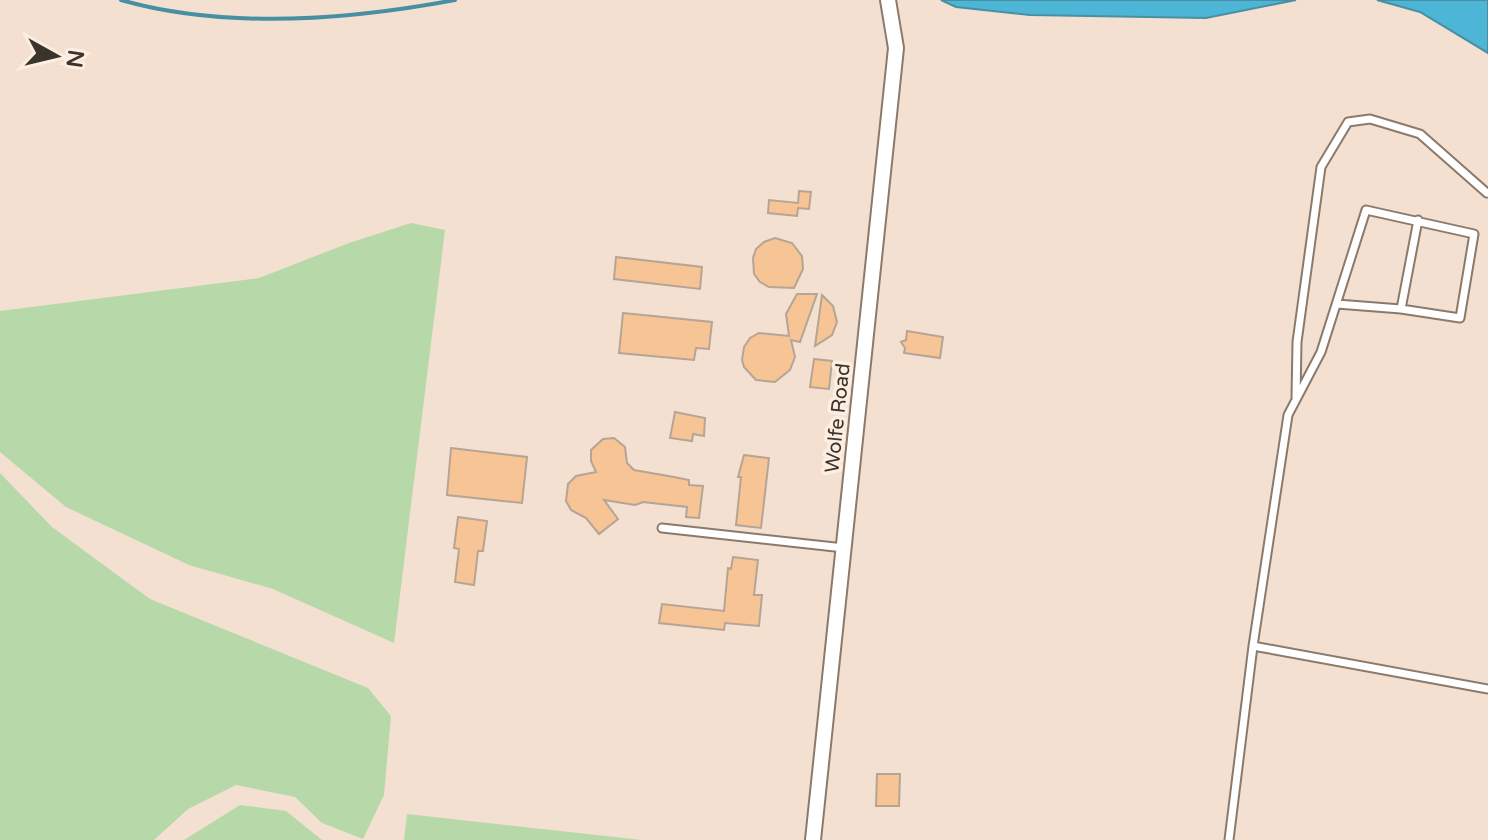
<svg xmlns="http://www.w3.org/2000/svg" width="1488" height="840" font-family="'Varela Round',sans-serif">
  <rect width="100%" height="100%" fill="#f3e0d0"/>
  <path fill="#b7d9a9" d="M411,223L445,230L394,643L273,589L189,565L66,507L0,452V311L259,278L349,243Z
    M0,473L52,527L150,599L368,688L391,716L384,795L363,839L322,823L295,797L236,785L188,809L154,840H0Z
    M240,805L286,811L322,840H184Z
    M407,814L642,840H404Z"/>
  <path fill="#4db6d6" stroke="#488fa3" stroke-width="2" d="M941,0H1296L1206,18L1030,15L956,7Z
    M1377,0H1488V53L1420,12Z"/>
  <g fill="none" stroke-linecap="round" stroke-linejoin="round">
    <path stroke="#488fa3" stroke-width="4" d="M121,0C227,30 348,20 455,0"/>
  </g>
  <path fill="#f7c495" stroke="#b6a494" stroke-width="2" d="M799,191L811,192L809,209L798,208L797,216L768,213L769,200L798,203Z
    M775,238L792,243L802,256L803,269L794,288L769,287L760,282L754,274L753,258L756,249L764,242Z
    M616,257L702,267L700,289L614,279Z
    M797,294H817L800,342L791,340L795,357L790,370L775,382L756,380L744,367L742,360L744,347L750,338L759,333L789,336L786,314Z
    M822,295L833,306L837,322L832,335L815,346Z
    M623,313L712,322L709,349L696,348L694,360L619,353Z
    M907,331L943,337L940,358L904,353L905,348L901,342L906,340Z
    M814,359L832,361L829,389L810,387Z
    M675,412L705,418L704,436L693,434L692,441L670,438Z
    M614,438L625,447L627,463L634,470L674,477L689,480V485L703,486L699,518L686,517L687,507L643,502L635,505L604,500L618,519L599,534L586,518L571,510L566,501L568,484L576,476L596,472L591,461V450L603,439Z
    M451,448L527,457L522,503L447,495Z
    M744,455L769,458L761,528L736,525L741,477H738Z
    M458,517L487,521L483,551H478L474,585L455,582L459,549L454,548Z
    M733,557L758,560L754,595H762L759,626L725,623L724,630L659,623L662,604L724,611L728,568L731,569Z
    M877,774H900L899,806H876Z"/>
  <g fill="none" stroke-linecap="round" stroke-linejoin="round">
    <g stroke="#8b7a6b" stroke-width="11">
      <path id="lane" d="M1401,309L1418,220
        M1296,397L1297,342L1321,167L1348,122L1370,119L1420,134L1487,193
        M662,528L844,548
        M1253,646L1488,689
        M1229,840L1253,646L1288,415L1321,352L1366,210L1474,234L1460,318L1401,309L1337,304"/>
    </g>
    <g stroke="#8b7a6b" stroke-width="18">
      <path id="street" d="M813,840L896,48L888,0"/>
    </g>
    <use href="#lane" stroke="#fff" stroke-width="7"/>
    <use href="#street" stroke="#fff" stroke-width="14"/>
  </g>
  <g text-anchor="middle" stroke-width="7" stroke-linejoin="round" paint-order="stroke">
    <g font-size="20" fill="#3b342d" stroke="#fdeee1">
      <text transform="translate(837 418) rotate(-84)" y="7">Wolfe Road</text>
    </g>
  </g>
  <g transform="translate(56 56) rotate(98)" stroke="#fdeee1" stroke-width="6" paint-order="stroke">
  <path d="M0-6L14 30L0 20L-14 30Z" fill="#3b342d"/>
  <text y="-12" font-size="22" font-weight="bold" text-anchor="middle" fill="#3b342d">N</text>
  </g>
</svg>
